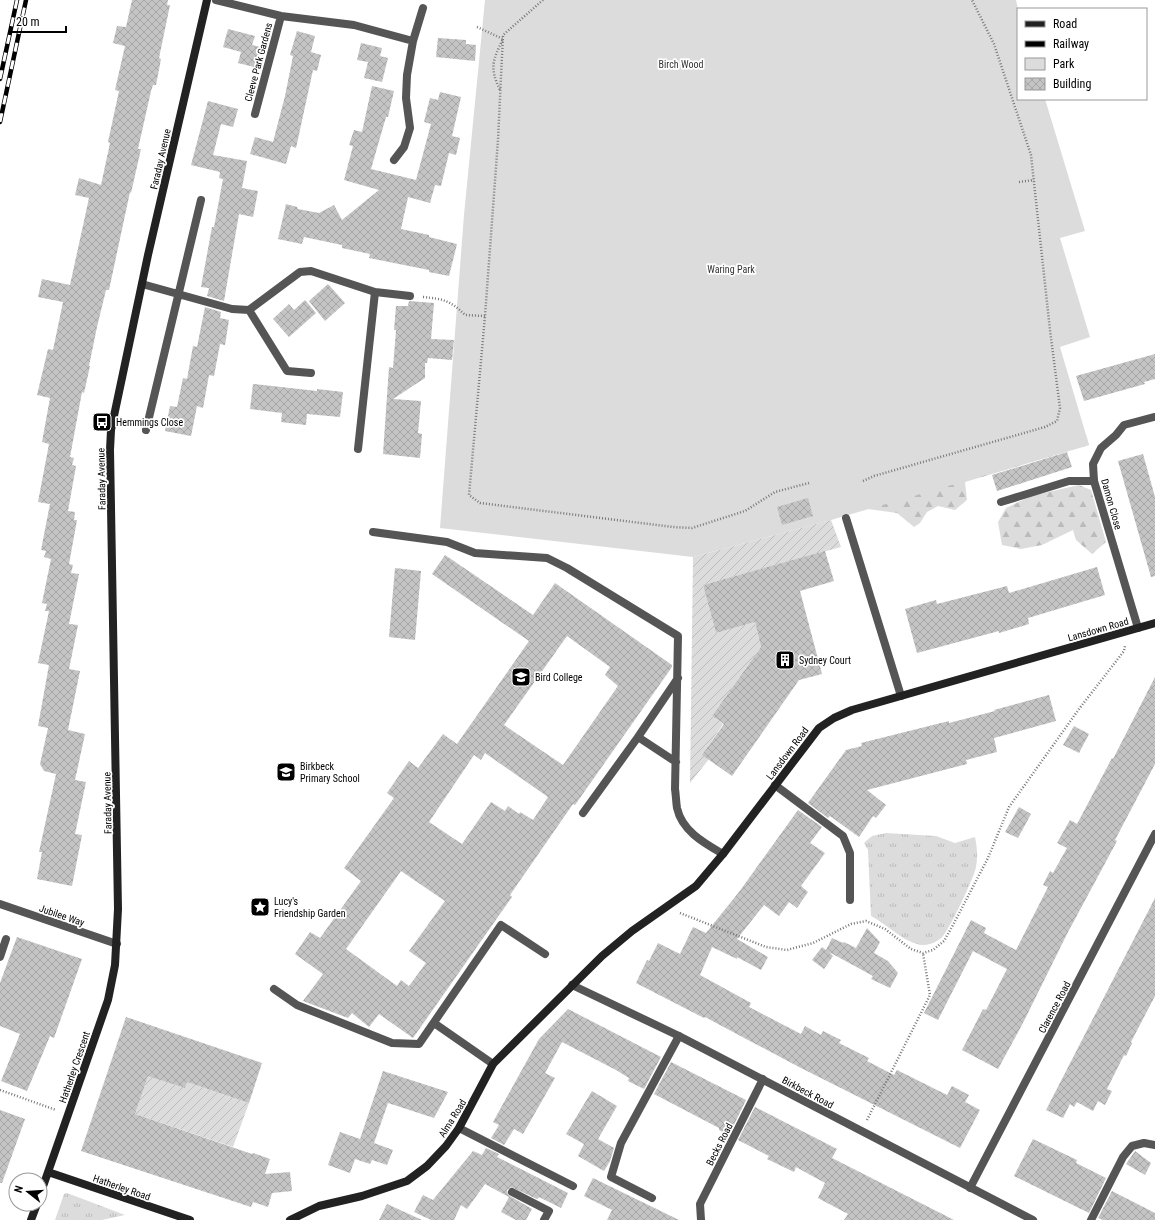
<svg xmlns="http://www.w3.org/2000/svg" width="1155" height="1220" font-family="'Roboto Condensed',sans-serif">
  <defs>
    <pattern id="grass-tufts" width="24" height="20" patternUnits="userSpaceOnUse"><rect width="24" height="20" fill="#dcdcdc"/><path d="M3 7l-1-3M5 7V3M7 7l1-3M15 17l-1-3M17 17v-4M19 17l1-3" fill="none" stroke="#bbb"/></pattern>
    <pattern id="forest-firs" width="22" height="20" patternUnits="userSpaceOnUse"><rect width="22" height="20" fill="#dcdcdc"/><path d="M5 1l3.5 6h-7zM16 11l3.5 6h-7z" fill="#bbb"/></pattern>
    <pattern id="garden-furrows" width="10" height="10" patternUnits="userSpaceOnUse"><rect width="10" height="10" fill="#dcdcdc"/><path d="M-1 1l2-2M0 10L10 0M9 11l2-2" fill="none" stroke="#bbb"/></pattern>
    <pattern id="building-cross-hatch" width="8" height="8" patternUnits="userSpaceOnUse"><rect width="8" height="8" fill="#c4c4c4"/><path d="M0 0l8 8M0 8l8-8" fill="none" stroke="#a7a7a7"/></pattern>
  </defs>
  <rect width="100%" height="100%" fill="#fff"/>
  <path fill="url(#grass-tufts)" d="M886,833L936,836L955,843L975,837C977,847 978,857 976,867C974,878 950,928 943,936C939,941 930,945 924,945C906,945 887,924 871,916L868,850L864,843L872,836Z
    M67,1193L125,1215L102,1220H55L64,1194Z"/>
  <path fill="url(#forest-firs)" d="M1086,435L1089,445L965,482L967,500L955,510L938,506L927,512L920,523L914,527L897,513L868,509L865,497Z
    M1079,485L1091,490L1106,542L1092,554L1076,540L1073,530L1042,545L1021,549L1002,545L998,522L1006,508L1031,496Z"/>
  <path fill="#dcdcdc" d="M485,0H1016L1018,9V99H1045L1085,231L1060,238L1090,337L1060,347L1089,445L831,520L693,557L440,528L464,215Z"/>
  <path fill="url(#garden-furrows)" d="M831,520L841,547L703,585L716,633L755,622L761,647L712,716L723,724L703,754L709,759L690,783L693,557Z
    M153,1061L161,1080L185,1088L187,1082L249,1103L233,1147L135,1114Z"/>
  <path fill="url(#building-cross-hatch)" fill-rule="evenodd" d="M132,0H168L167,5H170L159,58L161,59L156,85H153L151,91L138,149H141L131,193L130,192L109,290H106L97,327L89,366H90L84,393L82,392L70,457L74,458L72,465L76,466L68,511L75,512L74,520H77L69,564L73,565L71,573L79,574L69,624L78,625L69,669L80,671L68,730L85,734L75,780L86,782L75,834L82,835L72,886L37,879L42,852H39L56,774L44,771L40,764L48,728L38,726L49,665L38,663L49,611H45L47,604L42,603L51,559L44,557L46,551L41,550L50,504L38,502L49,444L42,442L50,398L37,395L48,349L53,350L63,302L38,297L42,279L70,285L89,198L75,195L79,178L101,185L110,143L108,142L119,91L115,90L125,46L113,43L117,26L126,27Z
    M228,29L255,36L252,45L260,47L254,67L238,63L241,52L223,47Z
    M297,31L315,36L311,52L321,55L317,71L313,70L296,148L291,146L286,164L250,154L255,137L273,142L285,96L293,56L290,55Z
    M438,38L466,40V44L476,45L475,61L436,57Z
    M361,43L382,48L380,56L388,58L382,82L364,78L368,62L357,60Z
    M372,86L394,91L388,117H386L371,169L416,180L431,124L424,122L430,98L438,100L440,92L461,97L452,136L460,138L456,155L449,153L441,186L435,185L430,203L408,197L401,229L429,235V237L457,244L449,276L429,272V270L369,258L370,254L342,248V245L304,237L302,244L278,239L286,204L297,207L298,209L319,213L334,205L342,220L379,190L344,180L353,146L349,145L354,130L362,132Z
    M208,101L238,109L233,127L221,124L213,155L247,161L242,188L258,191L253,217L239,214L224,301L207,296L209,288L201,287L212,227H214L223,179L219,178L220,172L191,165Z
    M328,284L345,303L325,321L309,301Z
    M305,300L316,313L289,337L273,319L289,304L294,310Z
    M409,301L434,303L431,339L454,340L452,360L428,358L427,363H425V378L393,399L421,401L418,433L422,434L420,458L383,454L389,367L393,368L396,330H394L396,306H408Z
    M205,307L221,312L220,318L229,320L225,345L220,344L214,376L209,375L203,408L197,406L191,436L165,431L170,406L177,407L183,378L187,379L193,346L197,347Z
    M1155,354V379L1144,382L1145,384L1084,401L1076,376Z
    M253,384L317,391V389L343,392L340,417L307,414L306,425L281,422L282,413L250,409Z
    M1067,452L1072,467L997,491L992,475Z
    M1143,454L1155,497V576L1151,577L1118,461Z
    M808,498L813,516L782,525L777,507Z
    M825,551L834,581L800,591L822,674L799,680L732,776L702,755L724,724L712,716L761,647L755,622L716,633L703,585Z
    M445,555L533,615L555,583L672,665V667L575,805L573,804L510,895L512,897L413,1038L379,1014L369,1027L352,1013L348,1018L303,1001L323,974L295,954L310,932L320,938L361,881L344,868L394,798L387,793L409,761L418,768L443,734L457,744L529,641L432,574ZM567,636L610,667L605,675L618,686L563,765L504,725ZM485,753L548,797L533,820L520,812L519,814L508,806L505,811L491,802L462,844L429,822L474,755L481,760ZM401,871L445,901L409,951L426,963L409,986L401,980L397,986L346,949Z
    M1097,567L1105,595L1028,618L1029,624L999,633V631L917,653L905,609L936,600L937,604L1007,586L1009,593Z
    M395,568L421,571L415,640L389,637Z
    M1155,677V764L1115,840L1117,841L1067,934L1023,1023L998,1069L962,1050L983,1009L986,1010L1007,969L973,951L938,1020L924,1013L971,920L986,928L984,933L1016,950L1048,887L1043,885L1050,871L1053,873L1067,848L1057,843L1070,820L1077,824L1112,758L1113,759Z
    M1049,695L1056,721L994,738L997,752L966,760L967,764L867,790L886,805L876,818L873,816L859,837L830,816L828,818L808,803L846,750L862,746L861,743L949,721V723L995,711L994,710Z
    M1074,726L1089,734L1079,753L1063,745Z
    M1019,807L1031,814L1018,838L1005,832Z
    M798,810L822,827L810,843L825,853L801,886L808,892L797,908L789,902L779,916L764,905L737,939L768,957L761,970L737,957V959L712,947L700,975L751,1003L749,1007L801,1034L805,1026L821,1035L823,1031L841,1040L839,1043L869,1058L867,1061L894,1075L897,1070L947,1095L952,1086L969,1095L965,1102L980,1110L960,1148L799,1067L705,1017L704,1018L636,983L647,960L649,961L658,943L680,954L693,927L706,933L739,892Z
    M1155,898V996L1131,1042L1132,1043L1126,1056L1124,1055L1107,1089L1112,1091L1105,1105L1098,1101L1093,1111L1077,1102L1074,1107L1070,1104L1063,1118L1046,1110Z
    M867,928L880,942L874,953L888,961L898,973L890,988L871,979L873,976L829,952L833,956L824,969L812,960L822,947L826,950L832,938L843,943L844,942L856,948Z
    M17,937L82,959L54,1038L50,1036L27,1091L1,1081L20,1034L0,1026V983Z
    M568,1009L661,1057L644,1089L628,1081L629,1078L616,1070L562,1042L545,1073L555,1078L523,1134L514,1129L504,1145L491,1138L499,1125L493,1122L539,1039Z
    M126,1017L262,1063L249,1103L187,1082L185,1088L148,1076L135,1114L252,1154L253,1153L270,1159L265,1174L290,1172L292,1191L272,1193L268,1207L253,1202L251,1207L81,1151Z
    M671,1062L746,1100L729,1135L719,1130V1128L654,1094Z
    M383,1071L448,1092L434,1118L388,1103L374,1143L393,1150L387,1165L372,1160L370,1164L355,1159L350,1173L328,1165L340,1132L360,1139Z
    M592,1091L617,1106L598,1139L614,1148L610,1161L604,1171L578,1156L584,1144L566,1134Z
    M755,1107L837,1149L832,1158L954,1220H844L848,1214L818,1198L825,1183L796,1167L794,1172L767,1159L769,1156L738,1140Z
    M0,1110L25,1119L2,1183H0Z
    M1033,1139L1077,1160L1076,1163L1106,1178L1089,1213L1014,1176Z
    M486,1148L499,1154L497,1157L568,1193L561,1208L539,1197L537,1199L511,1187L507,1190L508,1195L532,1209L526,1220H516L501,1212L509,1197L485,1184L467,1209L461,1205L454,1220H431L414,1212L423,1195L433,1200L473,1151L482,1155Z
    M1135,1151L1151,1163L1145,1175L1126,1164Z
    M593,1178L679,1220H607L612,1210L584,1196Z
    M1112,1191L1155,1213V1220H1103L1098,1218Z
    M387,1204L422,1220H379Z"/>
  <g fill="none" stroke-linecap="round" stroke-linejoin="round">
    <path stroke="#777" stroke-width="2.5" stroke-dasharray="1 2" stroke-linecap="butt" d="M543,0L503,35L498,140L485,316L469,495L480,503L673,527L692,528L745,511L775,492L809,483
      M477,27L503,39C493,60 489,67 500,90
      M1019,182L1034,180
      M423,297C443,299 450,300 465,315L485,316
      M863,481L874,476L1045,427L1057,421L1060,408L1050,330L1031,155L994,44L972,0
      M680,913L766,947L787,950L813,943L851,924L866,921L885,929L911,949L923,953L933,950L944,941L953,925L988,858L1009,807L1079,709L1124,651L1125,646
      M0,1090L56,1110
      M867,1120L930,995L923,953"/>
    <path stroke="#555" stroke-width="8" d="M1001,502L1069,481H1094
      M846,518L901,696
      M373,532L447,542L475,553L547,558L567,568L678,636L675,789C676,795 676,802 677,808C682,831 704,843 723,854
      M676,762L638,737L678,678
      M775,785L843,836L850,853V900
      M583,813L638,737
      M0,957L6,939
      M274,989L297,1005L392,1043L419,1044L501,925L545,954
      M434,1023L493,1064
      M459,1128L573,1186
      M512,1192L549,1211L544,1220
      M652,1198L611,1177L621,1143L679,1036
      M1091,1220L1123,1157L1132,1146L1144,1143L1155,1145"/>
    <path stroke="#555" stroke-width="8" d="M216,0L281,16L354,25L413,41
      M255,114L281,16
      M394,160L404,147L410,128L406,98L407,75L413,41L423,8
      M142,284L232,309L249,310L300,272L311,271L375,292L358,449
      M375,292L410,296
      M249,310L287,371L311,373
      M146,430L201,200
      M1138,628L1094,481L1093,464L1101,448L1116,435L1124,425L1154,417
      M0,904L117,944
      M572,985L679,1036L1033,1220
      M970,1188L1155,834
      M701,1220L700,1204L763,1079"/>
    <path stroke="#222" stroke-width="8" d="M48,1172L190,1220
      M40,1195L108,1000L115,965L118,909L110,450L111,430L148,255L207,0
      M31,1220L37,1204
      M290,1220L319,1206L362,1196L407,1181L427,1166L446,1146L459,1128L493,1064L602,956L632,931L696,886L723,854L819,728L834,718L852,710L1155,623"/>
    <g stroke="#000" stroke-width="4.5">
      <path id="rail" d="M0,79L17,0
        M0,122L26,0"/>
    </g>
    <use href="#rail" stroke="#fff" stroke-width="3" stroke-dasharray="9" stroke-linecap="butt"/>
  </g>
  <defs>
    <g id="bus-square" transform="scale(1)"><rect x="-9" y="-9" width="18" height="18" rx="4" fill="#000" stroke="#fff"/><path d="M-5-6H5V4H4V6H2V4H-2V6H-4V4H-5ZM-3.5-4V0h7V-4ZM-3.5 1.2v1.5H-2V1.2ZM2 1.2v1.5H3.5V1.2Z" fill="#fff"/></g>
    <g id="building-square" transform="scale(1)"><rect x="-9" y="-9" width="18" height="18" rx="4" fill="#000" stroke="#fff"/><path d="M-4-6H4V6H1V3H-1V6H-4ZM-2.5-4.3h1.7v1.8h-1.7ZM.8-4.3h1.7v1.8H.8ZM-2.5-1h1.7V.8h-1.7ZM.8-1h1.7V.8H.8Z" fill="#fff"/></g>
    <g id="university-square" transform="scale(1)"><rect x="-9" y="-9" width="18" height="18" rx="4" fill="#000" stroke="#fff"/><path d="M0-5L7-2L0 1L-7-2ZM-4 1L0 2.5L4 1V4Q0 6-4 4Z" fill="#fff"/></g>
    <g id="school-square" transform="scale(1)"><rect x="-9" y="-9" width="18" height="18" rx="4" fill="#000" stroke="#fff"/><path d="M0-5L7-2L0 1L-7-2ZM-4 1L0 2.5L4 1V4Q0 6-4 4Z" fill="#fff"/></g>
    <g id="sight-square" transform="scale(1)"><rect x="-9" y="-9" width="18" height="18" rx="4" fill="#000" stroke="#fff"/><path d="M0-6L1.8-2.2L6-1.7L2.9 1.2L3.7 5.4L0 3.3L-3.7 5.4L-2.9 1.2L-6-1.7L-1.8-2.2Z" fill="#fff"/></g>
  </defs>
  <g fill-rule="evenodd">
    <use href="#bus-square" x="102" y="422"/>
    <use href="#building-square" x="785" y="660"/>
    <use href="#university-square" x="521" y="677"/>
    <use href="#school-square" x="286" y="772"/>
    <use href="#sight-square" x="260" y="907"/>
  </g>
  <g text-anchor="middle" stroke-width="3.5" stroke-linejoin="round" paint-order="stroke">
    <g font-size="10" fill="#000" stroke="#fff">
      <text transform="translate(258 62) rotate(-75)" y="4">Cleeve Park Gardens</text>
      <text transform="translate(160 159) rotate(-77)" y="4">Faraday Avenue</text>
      <text transform="translate(101 479) rotate(-91)" y="4">Faraday Avenue</text>
      <text transform="translate(1112 504) rotate(74)" y="4">Damon Close</text>
      <text transform="translate(1098 629) rotate(-16)" y="4">Lansdown Road</text>
      <text transform="translate(787 753) rotate(-53)" y="4">Lansdown Road</text>
      <text transform="translate(107 803) rotate(-91)" y="4">Faraday Avenue</text>
      <text transform="translate(62 915) rotate(19)" y="4">Jubilee Way</text>
      <text transform="translate(1054 1007) rotate(-62)" y="4">Clarence Road</text>
      <text transform="translate(74 1067) rotate(-71)" y="4">Hatherley Crescent</text>
      <text transform="translate(808 1092) rotate(28)" y="4">Birkbeck Road</text>
      <text transform="translate(452 1118) rotate(-58)" y="4">Alma Road</text>
      <text transform="translate(719 1144) rotate(-63)" y="4">Becks Road</text>
      <text transform="translate(122 1187) rotate(19)" y="4">Hatherley Road</text>
    </g>
    <g font-size="10" fill="#333" stroke="#fff">
      <text x="681" y="68">Birch Wood</text>
      <text x="731" y="273">Waring Park</text>
    </g>
    <g font-size="10" fill="#000" stroke="#fff" text-anchor="start">
      <text x="116" y="426">Hemmings Close</text>
      <text x="799" y="664">Sydney Court</text>
      <text x="535" y="681">Bird College</text>
      <text x="300" y="770">Birkbeck<tspan x="300" dy="12">Primary School</tspan></text>
      <text x="274" y="905">Lucy's<tspan x="274" dy="12">Friendship Garden</tspan></text>
    </g>
  </g>
  <rect x="1017" y="8" width="130" height="92" fill="#ffffff" stroke="#999999"/>
  <rect x="1025" y="21" width="20" height="6" fill="#222222" stroke="#999999"/>
  <text x="1053" y="28" font-size="12" fill="#000000">Road</text>
  <rect x="1025" y="41" width="20" height="6" fill="#000000" stroke="#999999"/>
  <text x="1053" y="48" font-size="12" fill="#000000">Railway</text>
  <rect x="1025" y="58" width="20" height="12" fill="#dcdcdc" stroke="#999999"/>
  <text x="1053" y="68" font-size="12" fill="#000000">Park</text>
  <rect x="1025" y="78" width="20" height="12" fill="url(#building-cross-hatch)" stroke="#999999"/>
  <text x="1053" y="88" font-size="12" fill="#000000">Building</text>
  <g transform="translate(28 1192) rotate(287)"><circle r="19" fill="#ffffff" stroke="#999999"/>
  <path d="M0-3L7 15L0 10L-7 15Z" fill="#000000"/>
  <text y="-6" font-size="11" font-weight="bold" text-anchor="middle" fill="#000000">N</text>
  </g>
  <path d="M10 26v6h56v-6" fill="none" stroke="#000000" stroke-width="2"/>
  <text x="16" y="26" font-size="12" fill="#000000" stroke="#ffffff" stroke-width="3" paint-order="stroke">20 m</text>
</svg>
